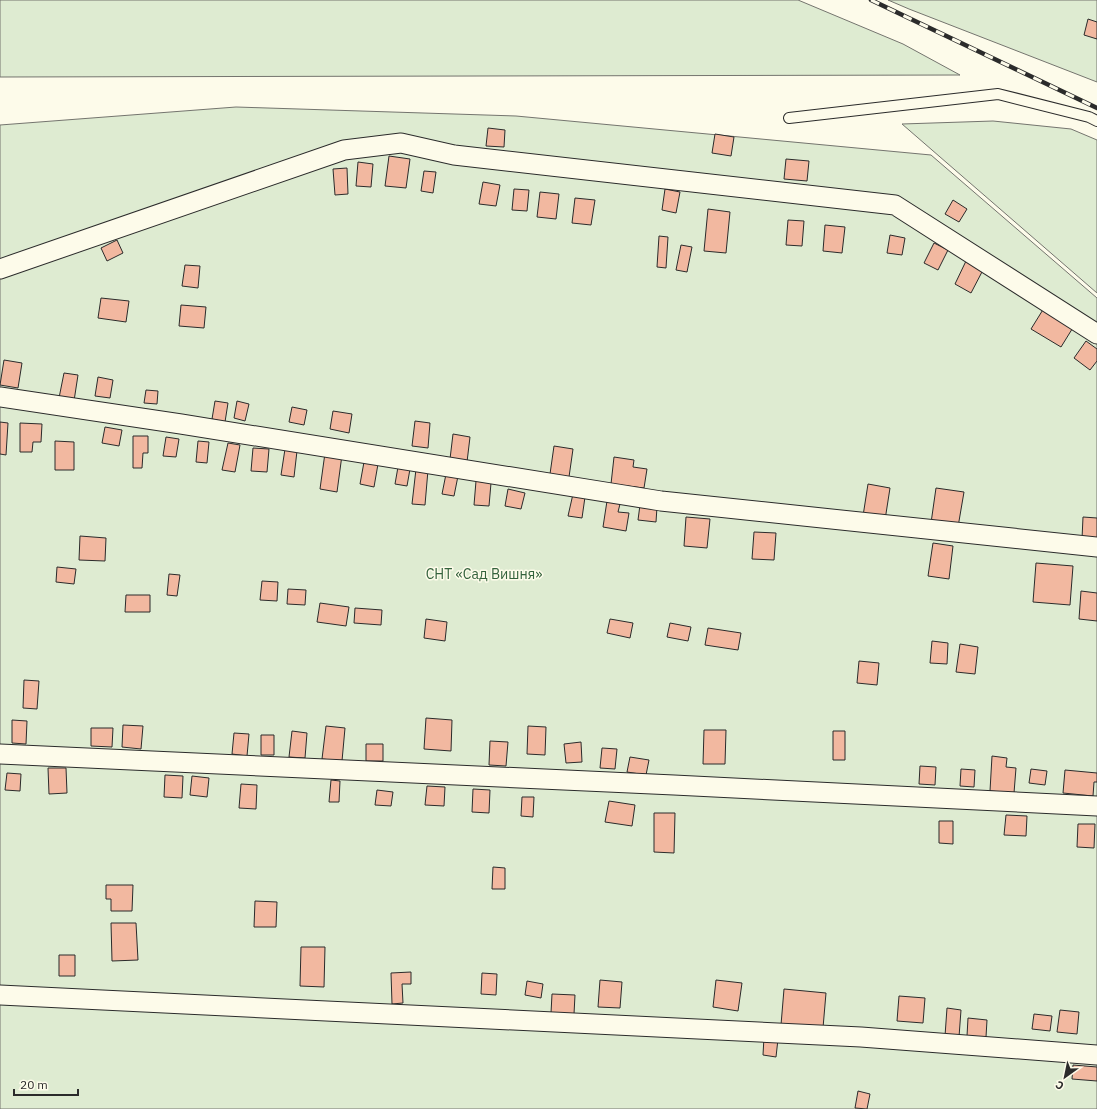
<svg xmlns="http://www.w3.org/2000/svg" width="1097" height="1109" font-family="'IBM Plex Sans',sans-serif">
  <rect width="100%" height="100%" fill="#fdfbea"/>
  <path fill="#deebd1" stroke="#74746e" d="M0,0H798L903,44L960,75L0,77Z
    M888,0H1097V82L909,9Z
    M236,107L516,116L931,155L1097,298V1109H0V125Z
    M993,121L1071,129L1097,140V293L902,124Z"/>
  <path fill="#f2b8a0" stroke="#2b2b2b" d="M1088,19L1097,22V39L1084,35Z
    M488,128L505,130L504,147L486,146Z
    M715,134L734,137L731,156L712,153Z
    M389,156L410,159L406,188L385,186Z
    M786,159L809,161L807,181L784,179Z
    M358,162L373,164L371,187L356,186Z
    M347,168L348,194L335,195L333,169Z
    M424,171L436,172L433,193L421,191Z
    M483,182L500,185L496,206L479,204Z
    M514,189L529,190L527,211L512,210Z
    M665,189L680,192L676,213L662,210Z
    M540,192L559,194L556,219L537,217Z
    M575,198L595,200L591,225L572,223Z
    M953,200L967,209L959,222L945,214Z
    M708,209L730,212L726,253L704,251Z
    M788,220L804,221L802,246L786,245Z
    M825,225L845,227L842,253L823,251Z
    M890,235L905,238L902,255L887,253Z
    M659,236L668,237L666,268L657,267Z
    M117,240L123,253L107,261L101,248Z
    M934,243L948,250L938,270L924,263Z
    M681,245L692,247L687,272L676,270Z
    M966,261L983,270L971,293L955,284Z
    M185,265L200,266L198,288L182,286Z
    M101,298L129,301L126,322L98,318Z
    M181,305L206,307L204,328L179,326Z
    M1044,308L1074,326L1061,347L1031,329Z
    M1086,341L1097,349V361L1090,370L1074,358Z
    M4,360L22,363L18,388L0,385Z
    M64,373L78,375L74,401L59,398Z
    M98,377L113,380L110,398L95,396Z
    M146,390L158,391L157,404L144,403Z
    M215,401L228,403L225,422L212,419Z
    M237,401L249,404L245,421L234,418Z
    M292,407L307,410L304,425L289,422Z
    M333,411L352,414L349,433L330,429Z
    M415,421L430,423L428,448L412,446Z
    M0,422L8,423L6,455L0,454Z
    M20,423L42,424L41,442H33L32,452H20Z
    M105,427L122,430L119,446L102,443Z
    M453,434L470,437L467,462L450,459Z
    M133,436H148V453H143L142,468H133Z
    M166,437L179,439L176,457L163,456Z
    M55,441L74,442V470H55Z
    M198,441L209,442L207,463L196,462Z
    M228,443L240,445L235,472L222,470Z
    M554,446L573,449L569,477L550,474Z
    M253,448L269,449L267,472L251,471Z
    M285,449L297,451L294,477L281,475Z
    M325,453L342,455L337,492L320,489Z
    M614,457L634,460L633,467L647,469L644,488L611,484Z
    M364,462L378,464L374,487L360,484Z
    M398,467L410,469L407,486L395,484Z
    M416,469L428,470L425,505L412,504Z
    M446,474L458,476L454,496L442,494Z
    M476,481L491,483L489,506L474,505Z
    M868,484L890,488L885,520L863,516Z
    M936,488L964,492L958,527L931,523Z
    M508,489L525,493L521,509L505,506Z
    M573,494L585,497L582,518L568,516Z
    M607,501L620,504L618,512L629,513L626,531L603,527Z
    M640,505L657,507L656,522L638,520Z
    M686,517L710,519L707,548L684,546Z
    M1083,517L1097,518V540L1082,539Z
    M754,532L776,533L774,560L752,559Z
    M80,536L106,538L105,561L79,560Z
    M933,543L953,546L949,579L928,576Z
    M1036,563L1073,566L1070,605L1033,602Z
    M57,567L76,569L74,584L56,582Z
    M169,574L180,575L177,596L167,595Z
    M262,581L278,582L277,601L260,600Z
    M288,589L306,590L305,605L287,604Z
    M1081,591L1097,593V621L1079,619Z
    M126,595H150V612H125Z
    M320,603L349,607L346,626L317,622Z
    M355,608L382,610L381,625L354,623Z
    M426,619L447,622L445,641L424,638Z
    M610,619L633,623L630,638L607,633Z
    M670,623L691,627L688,641L667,637Z
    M708,628L741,633L738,650L705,645Z
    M932,641L948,643L947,664L930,663Z
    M960,644L978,647L975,674L956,672Z
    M859,661L879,663L877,685L857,683Z
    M24,680L39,681L37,709L23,708Z
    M426,718L452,720L451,751L424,749Z
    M12,720L27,721L26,744L12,743Z
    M123,725L143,726L141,749L122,747Z
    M326,726L345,728L342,761L322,759Z
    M528,726L546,727L545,755L527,754Z
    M91,728H113L112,747L91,746Z
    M704,730H726L725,764H703Z
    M292,731L307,733L305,758L289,757Z
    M833,731H845V760H833Z
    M234,733L249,734L247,756L232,754Z
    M261,735H274V755H261Z
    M490,741L508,742L506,766L489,765Z
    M581,742L582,762L566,763L564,744Z
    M366,744H383V761H366Z
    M602,748L617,749L615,769L600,768Z
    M992,756L1007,758L1006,767L1016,768L1014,793L990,791Z
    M630,757L649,760L646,775L627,772Z
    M920,766L936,767L935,785L919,784Z
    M48,768H66L67,793L49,794Z
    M961,769L975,770L974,787L960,786Z
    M1031,769L1047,771L1045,785L1029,783Z
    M1065,770L1097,773V782H1094L1093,796L1063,793Z
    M7,773L21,774L20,791L5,790Z
    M165,775L183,776L182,798L164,797Z
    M192,776L209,778L207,797L190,795Z
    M331,780L340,781L339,802H329Z
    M241,784L257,785L256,809L239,808Z
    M427,786L445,787L444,806L425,805Z
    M473,789L490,790L489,813L472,812Z
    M377,790L393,792L391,806L375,805Z
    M522,797H534L533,817L521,816Z
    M609,801L635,805L632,826L605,822Z
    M654,813H675L674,853L654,852Z
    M1006,815L1027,816L1026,836L1004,835Z
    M939,821H953V844L939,843Z
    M1078,824H1095L1094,848L1077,847Z
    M493,867L505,868V889H492Z
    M106,885H133L132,911H111V899H106Z
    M255,901L277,902L276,927H254Z
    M111,923H136L138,960L112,961Z
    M301,947H325L324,987L300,986Z
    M59,955H75V976H59Z
    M411,972V984H402L403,1003L392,1004L391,973Z
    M482,973L497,974L496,995L481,994Z
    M600,980L622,982L620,1008L598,1007Z
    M716,980L742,983L738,1011L713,1007Z
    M527,981L543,984L541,998L525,995Z
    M784,989L826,993L823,1028L781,1025Z
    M552,994L575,995L574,1014L551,1013Z
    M899,996L925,998L923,1023L897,1021Z
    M947,1008L961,1010L959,1037L945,1036Z
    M1060,1010L1079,1012L1077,1034L1057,1032Z
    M1034,1014L1052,1016L1050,1031L1032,1029Z
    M968,1018L987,1020L986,1037L967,1036Z
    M764,1037L778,1039L776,1057L763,1055Z
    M1073,1065L1097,1067V1081L1072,1079Z
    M858,1091L870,1094L867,1109L855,1108Z"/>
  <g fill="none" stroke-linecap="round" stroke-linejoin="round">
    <g stroke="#2b2b2b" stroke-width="12">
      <path id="lane" d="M789,118L998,94L1089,117L1097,121"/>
    </g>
    <g stroke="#2b2b2b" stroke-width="21">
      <path id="street" d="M0,269L344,150L401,143L454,155L895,205L1097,334
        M0,397L181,424L661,501L1097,547
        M0,754L674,785L1097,806
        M0,995L861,1037L1097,1055"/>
    </g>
    <use href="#lane" stroke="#fdfbea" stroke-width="10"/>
    <use href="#street" stroke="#fdfbea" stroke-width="19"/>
    <g stroke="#2b2b2b" stroke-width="4.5">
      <path id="rail" d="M871,0L1097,108"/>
    </g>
    <use href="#rail" stroke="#fdfbea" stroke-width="3" stroke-dasharray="9" stroke-linecap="butt"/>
  </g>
  <g text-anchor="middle" stroke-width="3" stroke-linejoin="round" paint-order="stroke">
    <g font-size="14" fill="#34623c" stroke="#fdfbea">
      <text x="484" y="579">СНТ «Сад Вишня»</text>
    </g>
  </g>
  <g transform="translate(1065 1077) rotate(213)" stroke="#fdfbea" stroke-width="3" paint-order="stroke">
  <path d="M0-3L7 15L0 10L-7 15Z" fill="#2b2b2b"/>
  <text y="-6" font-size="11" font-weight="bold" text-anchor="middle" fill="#2b2b2b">С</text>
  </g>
  <path d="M14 1089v6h64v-6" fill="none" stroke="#2b2b2b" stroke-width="2"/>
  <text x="20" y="1089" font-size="12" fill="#2b2b2b" stroke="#fdfbea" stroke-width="3" paint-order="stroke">20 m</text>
</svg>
